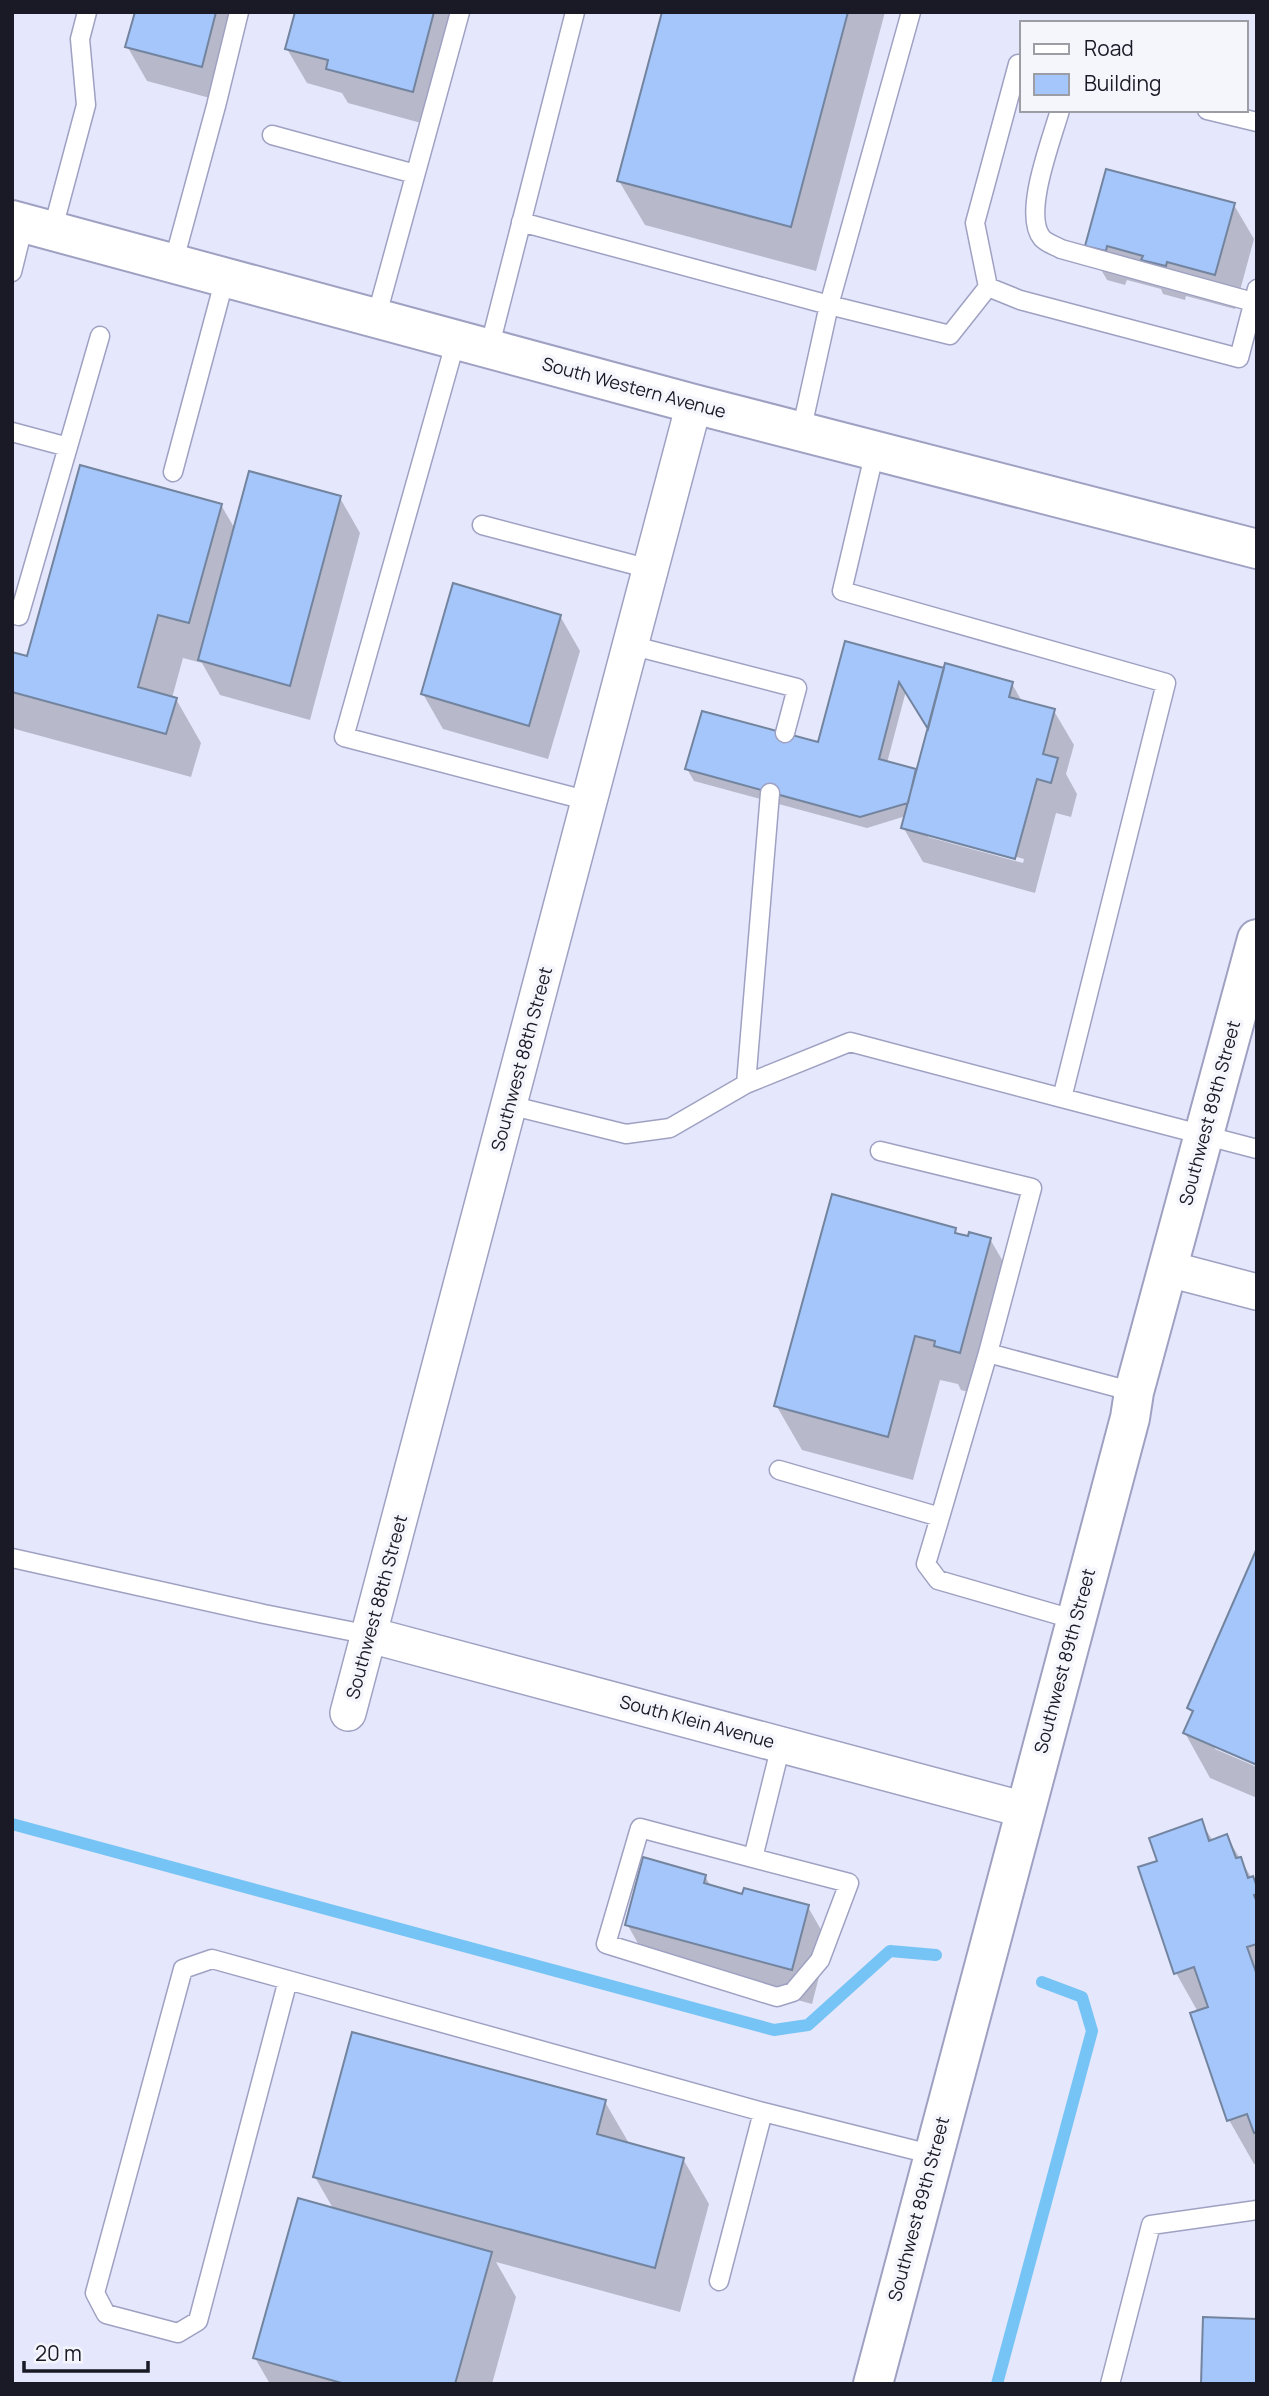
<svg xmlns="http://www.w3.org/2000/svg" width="1269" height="2396" font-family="Manrope,sans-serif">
  <rect width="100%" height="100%" fill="#e5e7fc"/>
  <path fill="#0003" fill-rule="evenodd" d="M136,12H245L221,101L147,81L127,46Z
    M297,12H463L432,126L348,103L342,93L307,83L287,49Z
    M664,12H885L816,271L645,225L619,181Z
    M1234,205L1254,239L1235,309L1186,296L1185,300L1163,294L1161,289L1127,280L1125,285L1107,280L1087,245Z
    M340,498L360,533L310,720L220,695L202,663L183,658L172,698L176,699L201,743L191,777L15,729L12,724V654L29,658L221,505L235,529Z
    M560,616L580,651L548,759L443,729L423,694Z
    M846,643L945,670L1012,684L1023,703L1054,711L1074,745L1066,774L1077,794L1071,817L1056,813L1035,893L923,862L903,827L906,816L867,828L694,781L687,769L819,744ZM906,691L929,729L917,774L915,770L887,763ZM928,833L1024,859L1023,863L928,837Z
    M955,1230L958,1235L990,1239L1016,1284L985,1396L961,1390L958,1384L940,1380L913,1480L802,1450L776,1405Z
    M1257,1553L1215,1745V1749L1257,1767V1798L1210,1778L1185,1733L1193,1714L1189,1708Z
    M1201,1822L1213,1841L1227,1837L1257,1887V2163L1254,2164L1229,2120L1198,2012L1176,1973L1160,1862Z
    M705,1876L711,1887L743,1896L808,1907L828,1942L812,2004L647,1959L627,1924Z
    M605,2102L630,2145L683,2159L709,2204L680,2312L496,2262L516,2297L492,2384H270L255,2358L334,2210L315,2177Z"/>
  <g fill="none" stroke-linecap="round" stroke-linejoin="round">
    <path stroke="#76c4f5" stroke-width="12" d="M12,1824L774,2030L808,2025L890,1951L936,1955
      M997,2384L1092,2031L1082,1997L1042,1982"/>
  </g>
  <path fill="#a5c6fb" stroke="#73849f" stroke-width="2" d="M135,12H216L202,67L125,47Z
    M295,12H434L413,92L326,69L328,60L285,49Z
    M662,12H848L791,227L617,181Z
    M1106,169L1235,203L1215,275L1167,262L1166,266L1141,260L1143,256L1107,246L1106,251L1085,246Z
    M80,465L222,504L189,623L158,615L138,687L177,698L166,734L12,692V652L27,656Z
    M249,471L341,496L290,686L198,660Z
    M453,583L561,615L529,726L421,694Z
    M845,641L944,668L928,729L899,682L879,759L916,769L908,803L860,817L685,769L702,711L818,742Z
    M945,663L1013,682L1009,697L1055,709L1043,754L1058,758L1051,783L1037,779L1015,859L901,828Z
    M832,1194L956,1228L955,1233L968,1236L969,1232L991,1238L960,1353L934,1346L935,1341L915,1336L888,1437L774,1406Z
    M1257,1548V1765L1183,1733L1193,1711L1187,1708Z
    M1202,1819L1209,1841L1227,1834L1236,1858L1241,1857L1248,1878L1253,1876L1257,1887V1894L1254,1895L1257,1902V1944L1247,1947L1257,1975V2132L1254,2133L1247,2114L1227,2121L1190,2013L1208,2007L1194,1967L1174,1974L1138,1867L1157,1861L1149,1838Z
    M643,1857L706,1875L704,1883L742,1894L744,1888L809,1905L792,1970L625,1925Z
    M352,2032L606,2100L597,2134L684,2158L655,2268L313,2177Z
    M298,2198L492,2252L455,2384H345L253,2358Z
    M1203,2317L1257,2319V2384H1201Z"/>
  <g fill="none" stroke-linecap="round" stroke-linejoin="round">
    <g stroke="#9fa1c2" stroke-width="21">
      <path id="service" d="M1022,66L1018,64L975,223L988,287L1020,300L1239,358L1257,289
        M1060,110C1052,139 1022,214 1042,238C1046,243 1056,246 1061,249L1253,302
        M1207,110L1257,122
        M272,135L415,174
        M521,222L829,305L911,12
        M52,232L86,105L80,39L87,12
        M173,264L216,106L239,12
        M12,272L24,224
        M376,318L460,12
        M456,340L344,737L589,801
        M489,349L575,12
        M12,432L68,447
        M801,432L829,305L950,335L988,287
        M173,472L225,278
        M482,525L650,569
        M12,614L19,616L100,336
        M630,645L797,688L785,733
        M746,1084L770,793
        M1062,1098L1257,1149
        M509,1105L626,1134L670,1128L746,1084L850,1042L1062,1098L1166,683L842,591L875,451
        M880,1151L1032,1188L988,1353L940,1517
        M988,1353L1134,1392
        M779,1470L940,1517L926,1564L938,1580L1076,1620
        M12,1558L264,1614L370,1635
        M753,1858L640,1828L606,1944L777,1997L793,1992L820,1960L849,1883L753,1858L781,1745
        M288,1980L198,2321L178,2333L106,2314L95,2293L183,1969L212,1959L288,1980L763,2112L934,2155
        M719,2281L763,2112
        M1110,2384L1151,2225L1257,2210"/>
    </g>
    <g stroke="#9fa1c2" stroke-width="38">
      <path id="minor" d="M1169,1269L1257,1292
        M370,1635L1025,1810
        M348,1713L694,404"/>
    </g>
    <g stroke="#9fa1c2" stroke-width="42">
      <path id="secondary" d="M12,220L694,404L1257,549
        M873,2384L1130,1418L1134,1392L1257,939"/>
    </g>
    <use href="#service" stroke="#fff" stroke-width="18"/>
    <use href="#minor" stroke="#fff" stroke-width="35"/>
    <use href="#secondary" stroke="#fff" stroke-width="38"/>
  </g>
  <g text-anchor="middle" stroke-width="7" stroke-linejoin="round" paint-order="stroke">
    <g font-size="18" fill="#191a26" stroke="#f5f5fc">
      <text transform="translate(634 388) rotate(15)" y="6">South Western Avenue</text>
      <text transform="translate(522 1059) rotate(-75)" y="6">Southwest 88th Street</text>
      <text transform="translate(1210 1113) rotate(-75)" y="6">Southwest 89th Street</text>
      <text transform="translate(377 1607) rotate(-75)" y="6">Southwest 88th Street</text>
      <text transform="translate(1065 1661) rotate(-75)" y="6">Southwest 89th Street</text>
      <text transform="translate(697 1722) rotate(15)" y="6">South Klein Avenue</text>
      <text transform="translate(919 2209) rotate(-75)" y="6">Southwest 89th Street</text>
    </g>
  </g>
  <rect width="1269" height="2396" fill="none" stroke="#191a26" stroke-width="28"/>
  <rect x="1020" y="21" width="228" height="91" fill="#f5f5fc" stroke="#9d9da6" stroke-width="2"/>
  <rect x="1034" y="44" width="35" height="10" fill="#ffffff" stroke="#9d9da6" stroke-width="2"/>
  <text x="1084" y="56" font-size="21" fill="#191a26">Road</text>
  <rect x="1034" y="74" width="35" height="21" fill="#a5c6fb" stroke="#9d9da6" stroke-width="2"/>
  <text x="1084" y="91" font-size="21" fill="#191a26">Building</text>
  <path d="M24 2361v10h124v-10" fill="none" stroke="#191a26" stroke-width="3.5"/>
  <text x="35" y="2361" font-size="21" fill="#191a26" stroke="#f5f5fc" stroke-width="5" paint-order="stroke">20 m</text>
</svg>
